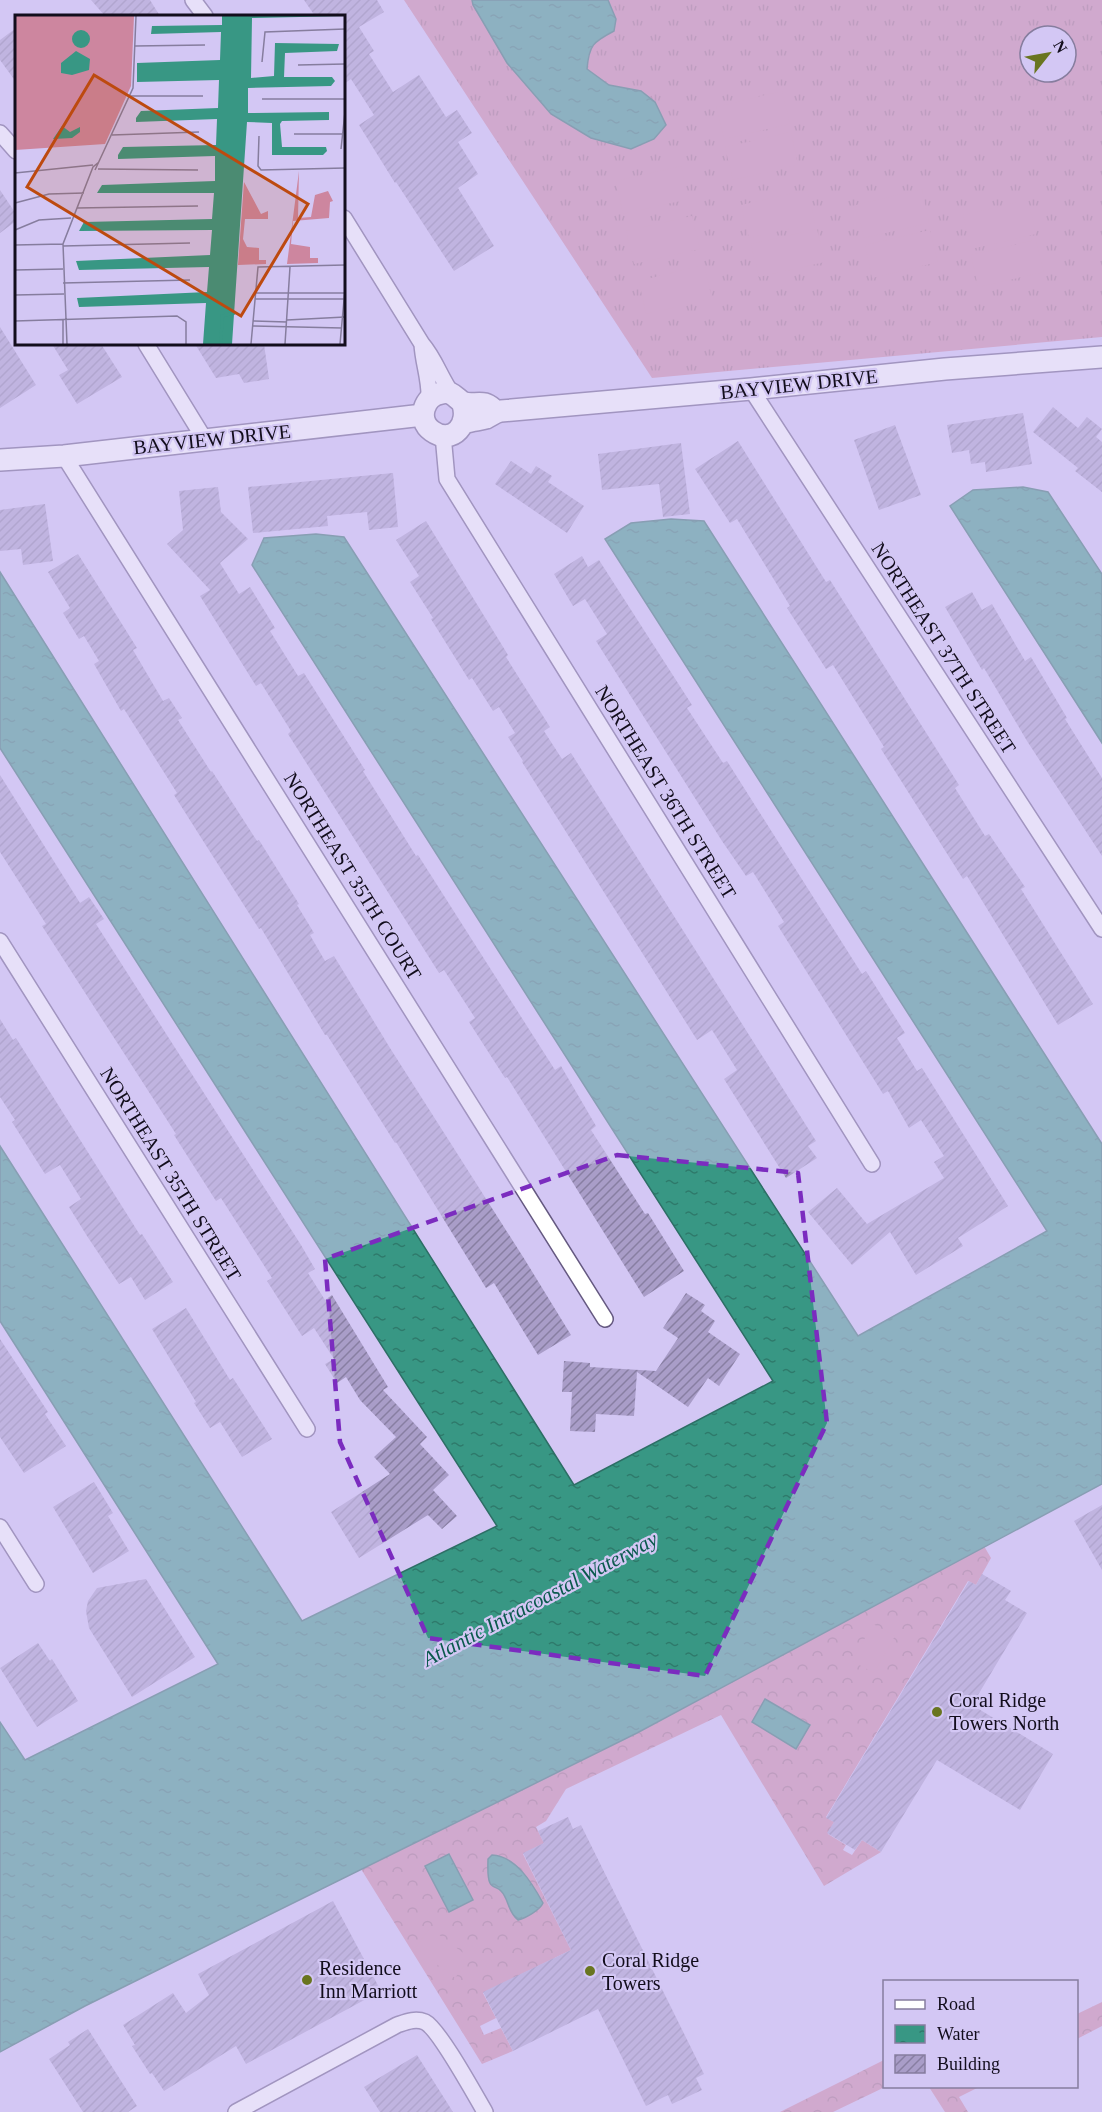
<svg xmlns="http://www.w3.org/2000/svg" width="1102" height="2112" font-family="Georgia,serif">
  <defs>
    <pattern id="grass-tufts" width="24" height="20" patternUnits="userSpaceOnUse" patternTransform="scale(1.5)"><rect width="24" height="20" fill="#cd869f"/><path d="M3 7l-1-3M5 7V3M7 7l1-3M15 17l-1-3M17 17v-4M19 17l1-3" fill="none" stroke="#a56c81"/></pattern>
    <pattern id="forest-crowns" width="20" height="18" patternUnits="userSpaceOnUse" patternTransform="scale(1.5)"><rect width="20" height="18" fill="#cd869f"/><path d="M2 6a3 3 0 1 1 6 0M12 15a3 3 0 1 1 6 0" fill="none" stroke="#a56c81"/></pattern>
    <pattern id="water-ripples" width="26" height="14" patternUnits="userSpaceOnUse" patternTransform="scale(1.5)"><rect width="26" height="14" fill="#389784"/><path d="M2 4q2-2 4 0t4 0M15 11q2-2 4 0t4 0" fill="none" stroke="#2e7a6b"/></pattern>
    <pattern id="building-hatch" width="6" height="6" patternUnits="userSpaceOnUse" patternTransform="scale(1.5)"><rect width="6" height="6" fill="#a99dc8"/><path d="M-1 1l2-2M0 6l6-6M5 7l2-2" fill="none" stroke="#887ea2"/></pattern>
  </defs>
  <rect width="100%" height="100%" fill="#d3c7f4"/>
  <path fill="url(#grass-tufts)" fill-rule="evenodd" d="M404,0H1102V337L652,378ZM1030,36H1066V72H1030Z"/>
  <path fill="url(#forest-crowns)" d="M984,1546L991,1558L976,1585L968,1581L826,1817L834,1822L828,1834L846,1845L843,1850L852,1855L862,1840L881,1852L824,1886L721,1715L566,1789L546,1821L536,1827L544,1843L523,1854L571,1950L483,1993L496,2018L480,2026L484,2035L501,2028L513,2051L482,2064L361,1869L637,1733Z
    M1102,2002V2026L1077,2039V2014Z
    M884,2060L885,2087L833,2112H780Z
    M929,2087H979L959,2097L968,2112H945Z"/>
  <path fill="#cd869f" d="M782,91L790,124L724,139L716,107Z
    M791,132L798,165L733,180L725,147Z
    M681,166L689,199L623,214L616,181Z
    M922,189L929,223L864,238L856,205Z
    M807,190L815,223L749,238L741,205Z
    M1028,200L1036,234L971,249L963,215Z
    M692,216L700,249L634,264L626,231Z
    M817,229L825,262L759,277L751,244Z
    M930,230L938,262L872,278L865,245Z
    M1036,240L1044,272L978,287L971,255Z
    M704,265L712,299L646,314L639,281Z
    M873,1624L895,1636L874,1673L852,1661Z
    M430,1928L470,1958L455,1978L415,1948Z"/>
  <path fill="url(#water-ripples)" stroke="#2d6e65" stroke-width="1.5" d="M472,0H608L616,19L614,31C593,42 589,45 587,69L609,85L641,91L655,102L666,125L654,139L631,149L591,138L551,114L507,63L473,5Z
    M1023,487L1048,492L1102,574V743L950,506L973,490Z
    M671,519L704,521L1102,1144V1484L637,1733L85,2006L0,2052V1722L25,1760L218,1664L0,1321V1146L302,1621L497,1526L0,748V572L574,1485L773,1381L252,565L264,538L316,534L344,537L858,1336L1047,1231L605,539L631,523Z
    M765,1699L810,1725L796,1749L752,1722Z
    M449,1854L473,1900L449,1912L425,1866Z
    M492,1855C516,1856 532,1883 543,1903C540,1910 526,1918 518,1920C507,1911 509,1899 501,1891C498,1887 492,1888 490,1883C487,1878 488,1865 488,1859Z"/>
  <path fill="url(#building-hatch)" d="M91,0H150L160,16H105Z
    M304,0H377L384,12L359,27L374,51L369,54L393,92L419,75L446,117L457,110L472,133L458,142L478,174L458,188L494,246L454,271L396,182L395,183L359,125L374,115L351,79L344,84V16H315Z
    M16,28V82L0,60V40Z
    M0,190L16,214V221L0,233Z
    M0,327L36,385L0,408Z
    M52,344H101L122,377L77,404L59,375L68,370Z
    M195,344H244L246,346L264,344L269,379L244,383L239,374L216,378Z
    M1053,407L1078,428L1087,417L1102,429L1096,437L1102,442V492L1075,471L1078,468L1033,432Z
    M1023,413L1032,464L986,472L985,462L971,464L969,450L952,453L947,425Z
    M895,425L921,495L879,510L854,440Z
    M738,441L826,582L830,580L959,785L955,788L985,836L989,834L1025,887L1021,889L1093,1004L1058,1025L967,876L963,879L881,749L884,747L833,665L826,669L787,608L790,606L737,519L730,523L695,469Z
    M681,443L690,514L663,517L659,484L602,490L598,454Z
    M511,461L531,474L536,466L552,476L548,482L584,506L567,533L495,484Z
    M393,473L398,527L369,530L367,512L327,516L328,526L253,533L248,487Z
    M218,487L221,512L248,539L220,563L239,594L250,587L275,628L270,631L298,676L304,673L365,770L363,771L416,856L418,855L555,1070L561,1066L596,1126L591,1130L645,1214L648,1213L684,1271L644,1297L507,1077L505,1078L469,1022L475,1018L444,970L439,973L288,734L291,731L261,683L256,686L200,596L210,590L167,544L183,530L179,491Z
    M45,504L53,561L23,565L21,549L0,551V510Z
    M426,521L508,655L506,657L550,727L544,731L562,759L571,753L816,1141L808,1146L817,1158L786,1178L724,1079L737,1070L712,1030L697,1040L522,762L523,761L508,737L515,733L499,707L493,711L472,678L469,680L431,619L433,618L410,582L419,576L396,540Z
    M78,554L137,648L133,650L163,701L169,698L182,718L178,720L211,772L212,771L257,841L259,840L299,904L297,905L314,933L310,935L325,961L334,956L390,1048L525,1260L571,1335L538,1355L494,1283L486,1288L396,1142L395,1143L327,1035H325L261,928L259,929L174,795L177,793L124,709L121,711L94,664L99,661L84,636L79,639L63,613L70,608L48,572Z
    M582,556L588,567L599,560L692,705L687,708L723,763L727,761L862,974L866,971L905,1033L897,1038L917,1071L922,1068L1008,1206L958,1238L963,1246L916,1275L890,1232L852,1265L808,1212L837,1188L867,1224L944,1178L934,1162L944,1156L921,1120L909,1128L888,1091L883,1094L778,926L784,922L753,872L746,876L722,841L596,641L607,634L585,599L573,606L554,574Z
    M972,592L982,610L992,604L1025,661L1031,657L1067,718L1065,719L1102,778V856L1027,741L984,668L982,670L945,607Z
    M0,775L80,903L89,897L104,919L96,924L301,1245L315,1269L308,1273L325,1300L332,1295L388,1387L383,1390L427,1437L420,1444L449,1475L433,1490L457,1516L442,1529L428,1515L359,1558L331,1512L390,1474L374,1457L396,1437L360,1400L346,1377L337,1383L325,1364L334,1359L314,1328L302,1336L267,1281L272,1278L221,1198L216,1201L174,1135L176,1134L42,926L46,924L0,852Z
    M0,1019L13,1040L16,1038L140,1235L142,1234L173,1282L145,1300L131,1277L119,1284L87,1236L69,1207L81,1199L60,1165L45,1174L12,1122L15,1120L0,1097Z
    M686,1293L705,1305L701,1311L715,1321L708,1332L740,1354L719,1386L708,1378L688,1407L637,1372L634,1416L596,1414L595,1432L570,1431L572,1392H562L564,1361L590,1363V1367L656,1371L678,1338L663,1328Z
    M186,1308L230,1380L233,1378L272,1439L242,1457L220,1422L210,1428L194,1403L196,1402L152,1329Z
    M0,1339L48,1412L45,1414L66,1446L24,1473L0,1437Z
    M94,1482L113,1513L108,1516L129,1551L93,1573L53,1507Z
    M1102,1505V1570L1074,1521Z
    M982,1574L1011,1591L1005,1600L1027,1613L972,1705L1053,1754L1020,1810L937,1760L881,1852L862,1840L855,1850L827,1833L834,1822L826,1818L969,1581L976,1585Z
    M146,1579L195,1657L132,1697L89,1628L86,1611L88,1601L97,1588Z
    M38,1643L50,1661L52,1659L78,1701L37,1727L0,1668Z
    M568,1817L573,1829L581,1825L704,2074L696,2078L702,2090L672,2104L668,2095L646,2106L598,2009L513,2051L483,1992L571,1950L523,1853L544,1843L538,1831Z
    M333,1901L381,1991L246,2064L236,2046L164,2091L152,2073L150,2074L132,2046L135,2045L123,2025L173,1993L186,2013L209,1995L198,1974Z
    M88,2029L137,2106L128,2112H83L49,2059L70,2045L68,2042Z
    M417,2055L453,2112H380L364,2087Z"/>
  <g fill="none" stroke-linecap="round" stroke-linejoin="round">
    <g stroke="#655981" stroke-width="18">
      <path id="street" d="M193,0L205,16
        M0,133L16,151
        M344,218L422,344C435,359 440,377 452,394
        M146,344L205,440
        M422,344C423,363 430,380 429,399
        M751,389L1102,929
        M443,435L447,479L872,1164
        M64,456L605,1319
        M0,941L307,1429
        M0,1527L36,1584
        M236,2112L397,2025C406,2022 415,2018 425,2022C439,2029 475,2095 485,2112"/>
    </g>
    <g stroke="#655981" stroke-width="24">
      <path id="secondary" d="M462,402C471,423 453,446 432,431C416,420 424,395 442,393C452,391 455,397 462,402C470,406 477,402 485,404C489,405 493,409 496,411
        M464,423C471,420 479,420 486,418C492,415 495,412 501,411L751,389L945,369L1102,357
        M0,460L64,456L423,415"/>
    </g>
    <use href="#street" stroke="#fff" stroke-width="15"/>
    <use href="#secondary" stroke="#fff" stroke-width="21"/>
  </g>
  <path d="M0 0H1102V2112H0ZM617,1155L798,1173L827,1423L705,1676L428,1638L340,1442L325,1259Z" fill="#d3c7f4" fill-opacity=".55" fill-rule="evenodd"/>
  <path fill="none" stroke="#7b2cbf" stroke-width="4.5" stroke-dasharray="12 8" stroke-linejoin="round" d="M617,1155L798,1173L827,1423L705,1676L428,1638L340,1442L325,1259Z"/>
  <g fill="#697520" stroke="#d3c7f4" stroke-width="2">
    <circle cx="937" cy="1712" r="6"/>
    <circle cx="590" cy="1971" r="6"/>
    <circle cx="307" cy="1980" r="6"/>
  </g>
  <g text-anchor="middle" stroke-width="4.5" stroke-linejoin="round" paint-order="stroke">
    <g font-size="20" fill="#120d1c" stroke="#d3c7f4">
      <text transform="translate(799 384) rotate(-6)" y="7">BAYVIEW DRIVE</text>
      <text transform="translate(212 439) rotate(-6)" y="7">BAYVIEW DRIVE</text>
      <text transform="translate(944 648) rotate(57)" y="7">NORTHEAST 37TH STREET</text>
      <text transform="translate(666 792) rotate(58)" y="7">NORTHEAST 36TH STREET</text>
      <text transform="translate(353 876) rotate(58)" y="7">NORTHEAST 35TH COURT</text>
      <text transform="translate(171 1174) rotate(58)" y="7">NORTHEAST 35TH STREET</text>
    </g>
    <g font-size="20" fill="#120d1c" stroke="#d3c7f4" text-anchor="start">
      <text x="949" y="1707">Coral Ridge<tspan x="949" dy="23">Towers North</tspan></text>
      <text x="602" y="1967">Coral Ridge<tspan x="602" dy="23">Towers</tspan></text>
      <text x="319" y="1975">Residence<tspan x="319" dy="23">Inn Marriott</tspan></text>
    </g>
    <g font-size="21" font-style="italic" fill="#0a5a4d" stroke="#d3c7f4">
      <text transform="translate(540 1599) rotate(-28)" y="7">Atlantic Intracoastal Waterway</text>
    </g>
  </g>
  <g transform="translate(15 15)">
    <rect width="330" height="330" fill="#d3c7f4"/>
    <path d="M0,1H119L116,71L90,129L0,135Z" fill="#cd869f"/>
    <path d="M284,156L283,203L296,202L300,180L313,176L318,186L315,187L314,203L278,206L276,229L295,232V243H303V248L272,249ZM229,167L246,199L253,196V204H230L228,224L232,232L244,233V245H251V249L223,250Z" fill="#cd869f"/>
    <path d="M207,1H330L237,3L236,63L259,61L260,28L324,29L322,36L270,38L269,62H317L320,66L316,71L233,73V98L314,97V105L267,106L265,109L267,132H311L312,136L308,140H257V108L232,107L217,329H188L191,288L64,292L62,283L192,277L194,252L64,255L61,246L195,240L197,215L64,216L69,207L197,204L199,178H82L87,170L200,166V141L103,144V140L108,132L201,130L202,104L121,107V103L126,96L203,93L204,65L122,67V48L205,45L206,17L136,19L137,11L207,10ZM57 24a9 9 0 1 1 18 0a9 9 0 1 1-18 0ZM61,36L75,44L74,55L57,60L46,58V48ZM47,111L55,117L65,112V117L57,123L38,124Z" fill="#389784"/>
    <path fill="none" stroke="#389784" stroke-width="3" d="M206,329L207,301L220,298"/>
    <path fill="none" stroke="#867d9e" stroke-width="1.5" d="M120,31L190,30M247,47L250,17L330,14M283,50L330,49M116,81H188M247,84H330M279,119H328M97,120L184,117M244,121L243,151L246,155L330,153M326,134L330,97M83,154L183,155M80,155L118,73L121,1M0,158L78,150M0,188L34,179L69,178M62,193L183,191M0,215L24,205L56,203M0,230L48,229M48,231L175,228M0,255L48,254M48,268L175,265M240,278H330M0,280L49,279M240,284H329M48,304V329M272,305L330,302M0,306L162,301L171,307V329M238,306L272,307M237,311L327,313M52,329L48,229L78,152L84,147M236,329L243,252L330,250M270,329L275,252M325,329L330,274"/>
    <path fill="#bd4a0f" fill-opacity="0.15" stroke="#bd4a0f" stroke-width="3" d="M79,60L293,189L226,301L12,172Z"/>
    <rect width="330" height="330" fill="none" stroke="#120d1c" stroke-width="3"/>
  </g>
  <rect x="883" y="1980" width="195" height="108" fill="#d3c7f4" stroke="#867d9e" stroke-width="1.5"/>
  <rect x="895" y="2000" width="30" height="9" fill="#ffffff" stroke="#867d9e" stroke-width="1.5"/>
  <text x="937" y="2010" font-size="18" fill="#120d1c">Road</text>
  <rect x="895" y="2025" width="30" height="18" fill="url(#water-ripples)" stroke="#867d9e" stroke-width="1.5"/>
  <text x="937" y="2040" font-size="18" fill="#120d1c">Water</text>
  <rect x="895" y="2055" width="30" height="18" fill="url(#building-hatch)" stroke="#867d9e" stroke-width="1.5"/>
  <text x="937" y="2070" font-size="18" fill="#120d1c">Building</text>
  <g transform="translate(1048 54) rotate(59)"><circle r="28" fill="#d3c7f4" stroke="#867d9e" stroke-width="1.5"/>
  <path d="M0-4.5L10 22L0 15L-10 22Z" fill="#697520"/>
  <text y="-9" font-size="16" font-weight="bold" text-anchor="middle" fill="#120d1c">N</text>
  </g>
</svg>
